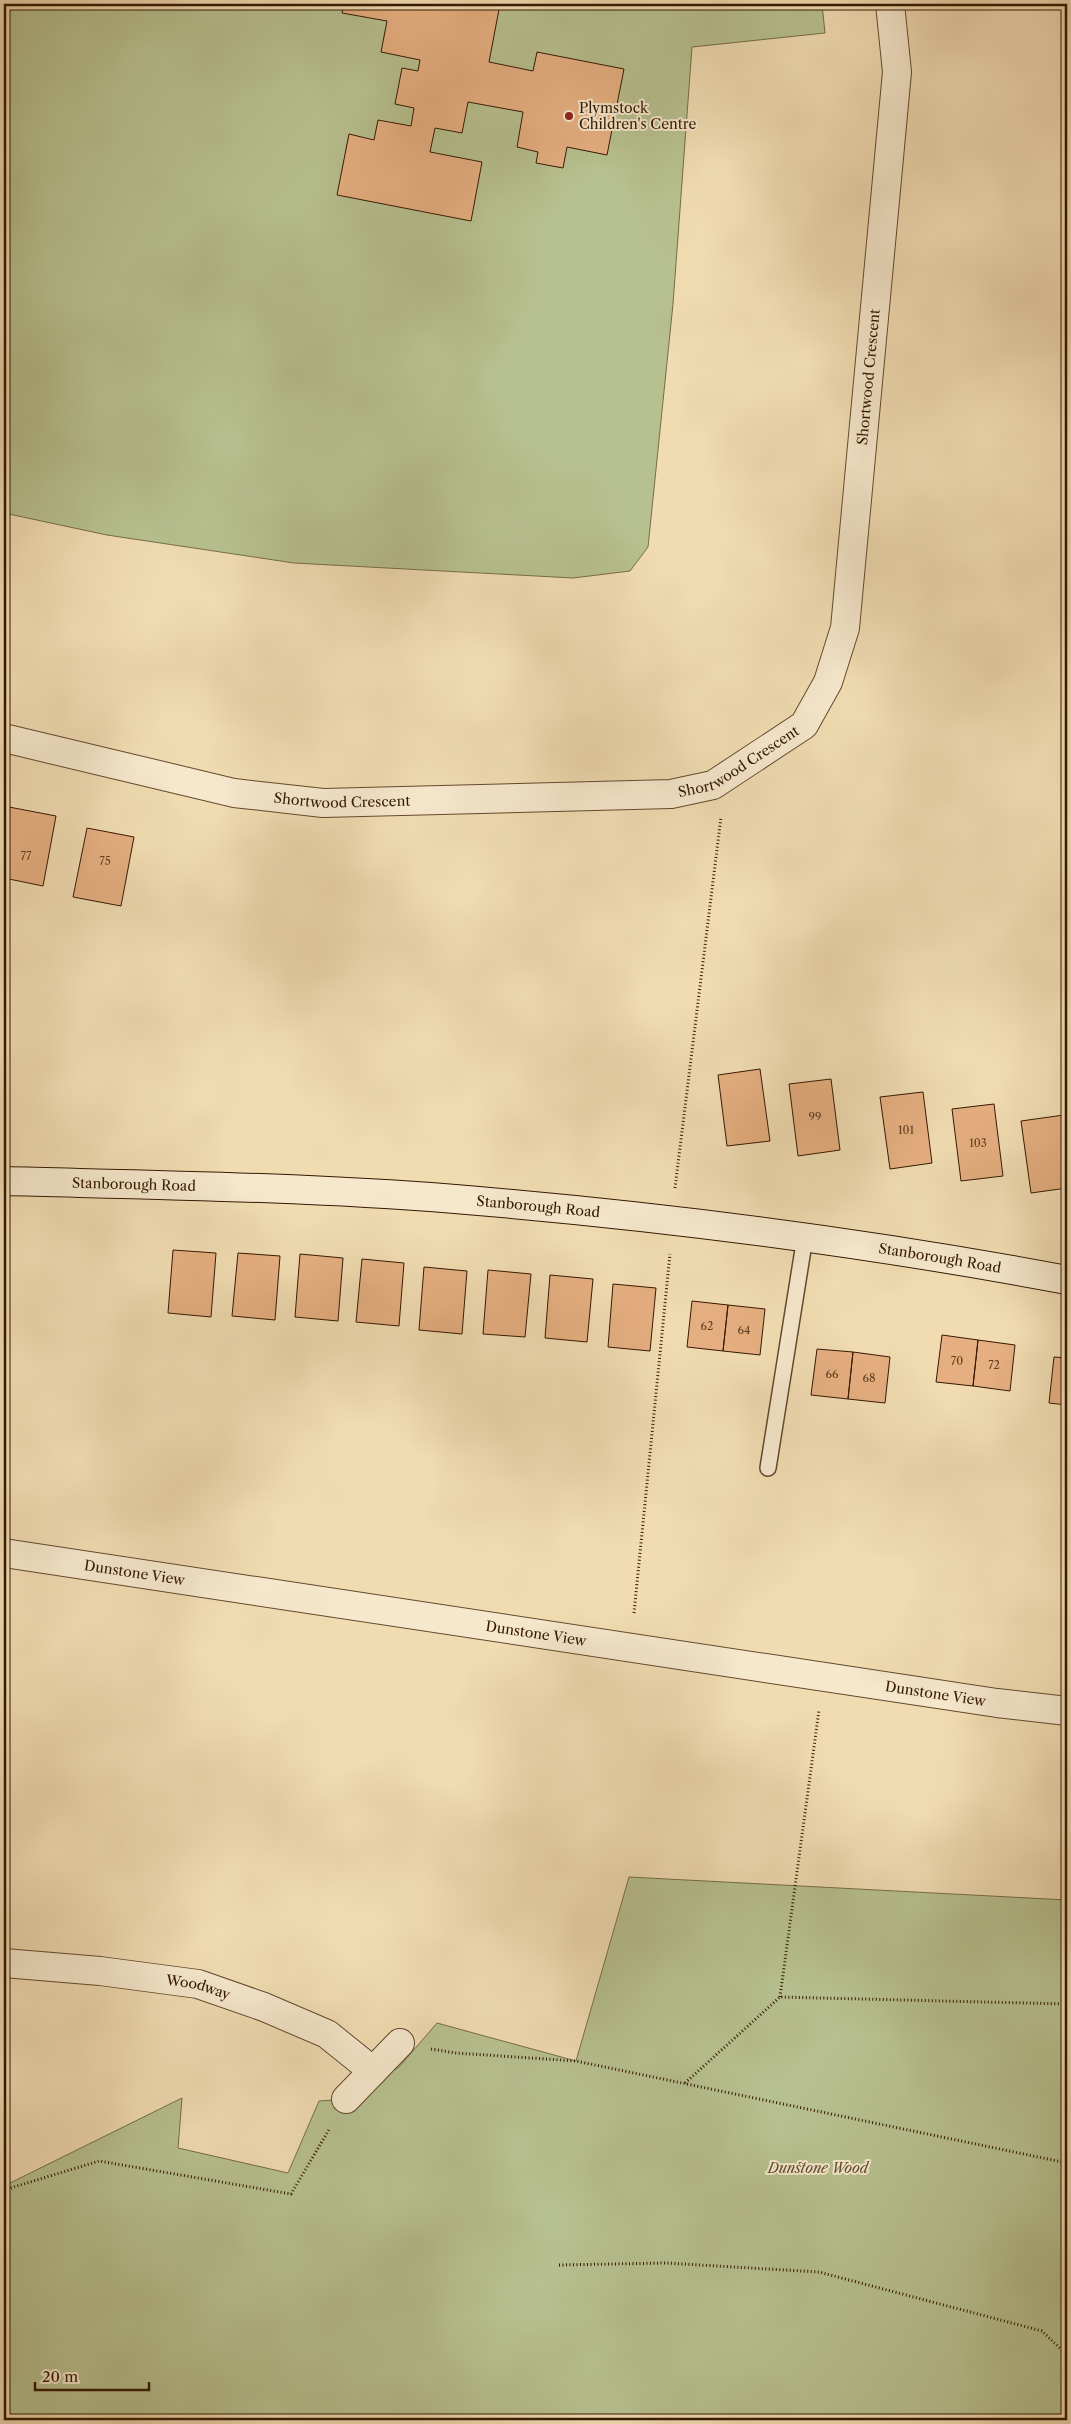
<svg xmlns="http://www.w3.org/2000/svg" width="1071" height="2424" font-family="'Libre Caslon Text',serif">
  <rect width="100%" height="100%" fill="#f1dcb2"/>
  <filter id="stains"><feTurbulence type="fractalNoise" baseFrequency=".004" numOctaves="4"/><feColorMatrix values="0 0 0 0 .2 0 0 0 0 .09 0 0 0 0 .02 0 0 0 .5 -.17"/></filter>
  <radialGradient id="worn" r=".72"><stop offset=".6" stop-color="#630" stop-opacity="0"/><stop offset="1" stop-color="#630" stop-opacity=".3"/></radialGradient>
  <path fill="#b7c18f" stroke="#766c48" d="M4,4H822L825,33L692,47L673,304L648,547L630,571L573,578L294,563L107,535L4,513Z
    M629,1877L1067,1900V2420H4V2186L182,2098L178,2148L288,2173L319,2101L346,2099L399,2067L437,2023L576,2061Z"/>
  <path fill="#e6af81" stroke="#341801" d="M344,4H397L418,9L419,4H500L489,62L533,71L537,52L624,69L607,155L567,147L563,168L536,163L538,152L517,147L523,112L468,102L462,133L435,128L430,152L482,162L471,221L337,195L349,134L374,140L378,120L411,126L414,108L395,104L402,68L418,71L420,60L381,52L387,21L342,13Z
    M9,807L56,816L43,886L4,878V833Z
    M87,828L134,837L121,906L73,897Z
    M760,1069L770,1141L727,1146L718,1075Z
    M831,1079L840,1150L798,1156L789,1084Z
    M923,1092L932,1163L890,1169L880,1097Z
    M994,1104L1003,1176L961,1181L952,1109Z
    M1064,1115L1067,1144V1188L1031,1193L1021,1121Z
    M173,1250L216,1253L211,1317L168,1313Z
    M238,1253L280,1256L275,1320L232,1316Z
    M300,1254L343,1258L338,1321L295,1317Z
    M362,1259L404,1263L399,1326L356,1322Z
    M424,1267L467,1271L462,1334L419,1330Z
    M488,1270L531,1274L525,1337L483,1334Z
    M550,1275L593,1279L587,1342L545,1338Z
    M613,1284L656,1288L650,1351L608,1347Z
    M692,1301L728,1305L723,1351L687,1347Z
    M728,1305L765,1309L760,1355L723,1351Z
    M942,1335L978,1340L973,1386L936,1382Z
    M978,1340L1015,1345L1010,1391L973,1386Z
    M817,1349L853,1352L848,1399L811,1395Z
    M853,1352L890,1357L885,1403L848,1399Z
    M1054,1357L1067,1358V1405L1049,1403Z"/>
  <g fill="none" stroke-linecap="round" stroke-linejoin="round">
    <g stroke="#63492d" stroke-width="18">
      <path id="lane" d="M768,1468L805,1237"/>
    </g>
    <g stroke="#63492d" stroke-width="30">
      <g id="street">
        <path id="s1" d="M4,738L234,793L323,803L671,794L713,785L804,725L828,682L845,628L897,72L890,4"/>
        <path id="s2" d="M4,1553L997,1703L1067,1711"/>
        <path id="s3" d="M4,1963L100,1971L198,1984L264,2007L327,2034L373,2071"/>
        <path d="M346,2099L400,2043"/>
      </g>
    </g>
    <g stroke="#341801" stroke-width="30">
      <g id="secondary">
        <path id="s4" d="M4,1181C154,1185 305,1187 455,1199C661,1216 865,1242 1067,1280"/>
      </g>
    </g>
    <path stroke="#341801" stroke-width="3" stroke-dasharray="1 2.5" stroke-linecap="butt" d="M675,1188L721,817
      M634,1613L670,1254
      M780,1997L819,1710
      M431,2049L456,2053L576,2061L1067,2163
      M685,2083L780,1997L1067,2004
      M4,2190L99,2161L291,2194L330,2128
      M559,2265L666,2263L819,2272L1042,2331L1067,2355"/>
    <use href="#lane" stroke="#f6e8cd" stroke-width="15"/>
    <use href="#street" stroke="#f6e8cd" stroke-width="28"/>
    <use href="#secondary" stroke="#f6e8cd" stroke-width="28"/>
  </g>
  <circle fill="#8f2418" stroke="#f6e8cd" stroke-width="2" cx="569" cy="116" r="5"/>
  <g text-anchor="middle" stroke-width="4" stroke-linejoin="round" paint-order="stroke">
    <g font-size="11" fill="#603e21">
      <text x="26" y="860">77</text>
      <text x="105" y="865">75</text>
      <text x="815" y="1121">99</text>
      <text x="906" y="1134">101</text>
      <text x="978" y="1147">103</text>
      <text x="707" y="1330">62</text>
      <text x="744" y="1334">64</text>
      <text x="957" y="1365">70</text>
      <text x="994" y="1369">72</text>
      <text x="832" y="1378">66</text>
      <text x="869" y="1382">68</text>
    </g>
    <g font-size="14" fill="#341801" stroke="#f6e8cd" text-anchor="start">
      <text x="579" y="113">Plymstock<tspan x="579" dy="16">Children's Centre</tspan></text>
    </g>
    <g font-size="14" fill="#341801" stroke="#f6e8cd">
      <text dy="5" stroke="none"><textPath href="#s1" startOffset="1184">Shortwood Crescent</textPath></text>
      <text dy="5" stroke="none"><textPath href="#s1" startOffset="750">Shortwood Crescent</textPath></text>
      <text dy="5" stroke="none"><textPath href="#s1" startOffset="345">Shortwood Crescent</textPath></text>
      <text dy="5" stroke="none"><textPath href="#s4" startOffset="130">Stanborough Road</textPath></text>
      <text dy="5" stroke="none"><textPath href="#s4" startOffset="535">Stanborough Road</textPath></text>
      <text dy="5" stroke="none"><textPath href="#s4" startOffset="940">Stanborough Road</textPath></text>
      <text dy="5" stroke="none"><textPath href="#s2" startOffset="132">Dunstone View</textPath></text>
      <text dy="5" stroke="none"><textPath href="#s2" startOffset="538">Dunstone View</textPath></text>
      <text dy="5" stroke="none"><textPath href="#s2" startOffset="942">Dunstone View</textPath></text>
      <text dy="5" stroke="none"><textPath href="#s3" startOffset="196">Woodway</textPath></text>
    </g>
    <g font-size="14" font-style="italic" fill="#5b4b2c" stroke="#f6e8cd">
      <text x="818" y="2173">Dunstone Wood</text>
    </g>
  </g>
  <rect width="1071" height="2424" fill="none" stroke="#f1dcb2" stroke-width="20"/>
  <rect x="5" y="5" width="1061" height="2414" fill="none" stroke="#341801" stroke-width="2.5"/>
  <rect x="10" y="10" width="1051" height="2404" fill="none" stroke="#341801"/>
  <path d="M35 2382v8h114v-8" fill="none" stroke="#341801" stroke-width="2.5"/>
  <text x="42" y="2382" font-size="15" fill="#341801" stroke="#f6e8cd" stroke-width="4" paint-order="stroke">20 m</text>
  <rect width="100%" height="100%" filter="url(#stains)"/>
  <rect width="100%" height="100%" fill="url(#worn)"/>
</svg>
